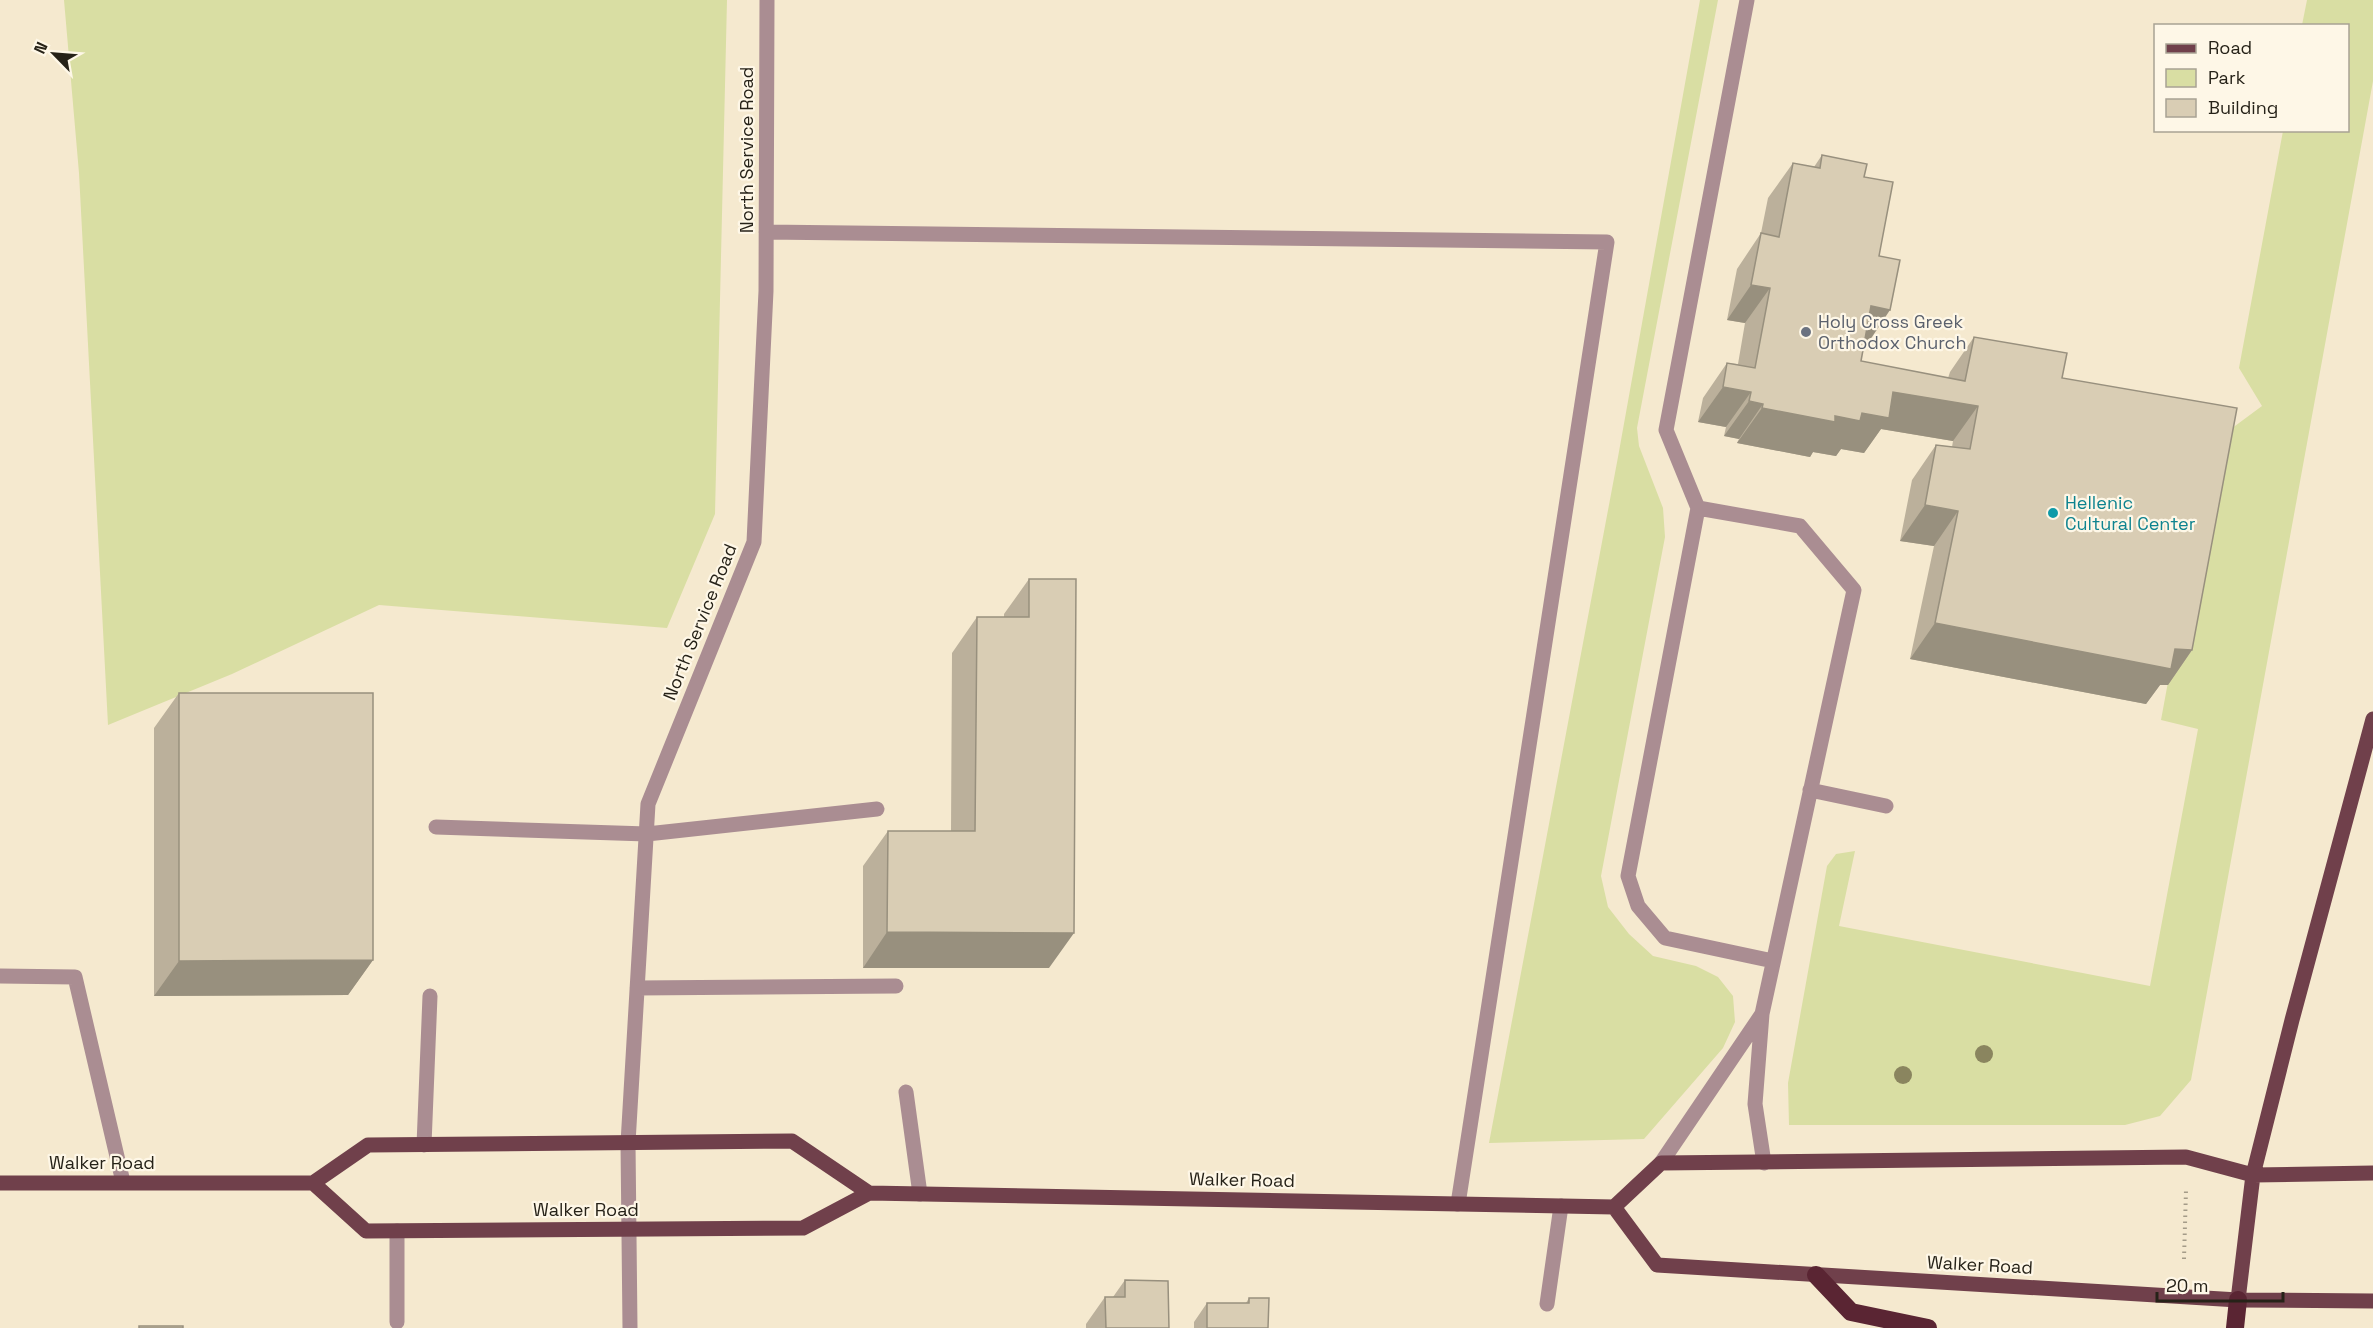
<svg xmlns="http://www.w3.org/2000/svg" width="2373" height="1328" font-family="'Space Grotesk',sans-serif">
  <rect width="100%" height="100%" fill="#f5e9cf"/>
  <path fill="#d9dea3" d="M64,0H727L715,514L667,628L379,605L232,674L108,725L79,173Z
    M1700,0H1718L1637,428L1639,446L1663,508L1665,537L1601,876L1608,907L1629,934L1653,956L1696,966L1718,977L1733,996L1735,1022L1723,1048L1644,1139L1489,1143L1618,457Z
    M2307,0H2373V81L2191,1080L2160,1116L2125,1125H1789L1788,1083L1827,866L1836,854L1855,851L1839,926L2150,986L2198,729L2161,720L2212,443L2262,406L2239,368L2283,131L2348,130V26L2302,25Z"/>
  <g fill="none" stroke-linecap="round" stroke-linejoin="round">
    <path stroke="#a49b88" stroke-width="4" stroke-dasharray="1.5 4.5" stroke-linecap="butt" d="M2184,1259L2186,1190"/>
    <path stroke="#aa8d92" stroke-width="15" d="M1747,0L1666,430L1698,508L1800,526L1854,590L1762,1014L1755,1104L1764,1163
      M766,232L1607,242L1458,1204
      M1698,508L1628,876L1638,906L1665,938L1773,961
      M1810,790L1886,806
      M436,827L647,834L877,809
      M0,976L75,977L123,1182
      M637,988L896,986
      M906,1092L920,1194
      M424,1145L430,996
      M1661,1163L1762,1014
      M1547,1304L1561,1206
      M397,1322V1231
      M630,1328L628,1143L648,804L754,542L766,291L767,0"/>
    <path stroke="#70404b" stroke-width="15" d="M0,1183H313L368,1145L792,1141L869,1193
      M313,1183L366,1231L803,1228L869,1193L1614,1207L1661,1163L2186,1157L2253,1175L2373,1173
      M1614,1207L1657,1265L2238,1300L2373,1301
      M2238,1300L2253,1175L2292,1020L2373,719"/>
    <path stroke="#5a2533" stroke-width="18" d="M1816,1275L1851,1312L1928,1328
      M2235,1328L2238,1300"/>
  </g>
  <g fill="#8a855f">
    <circle cx="1984" cy="1054" r="9"/>
    <circle cx="1903" cy="1075" r="9"/>
  </g>
  <path fill="#bbb09b" d="M1822,155L1864,177L1879,256L1866,346L1863,345L1861,361L1948,378L1950,372L1974,337L2062,378L2192,650L2168,685H2160L2146,704L1910,659L1934,546L1900,541L1912,480L1936,445L1952,447L1953,441L1881,429L1864,453L1841,449L1836,456L1813,452L1810,457L1737,443L1739,439L1724,436L1726,427L1698,422L1703,398L1727,363L1738,364L1745,323L1727,320L1737,269L1761,233L1768,198L1793,163L1814,167Z
    M1029,579L1049,968H863V866L888,831H951L952,653L977,617H1004V614Z
    M179,693L373,960L348,995L154,996V728Z
    M1125,1280L1169,1328H1086V1324L1105,1297H1113Z
    M1249,1298L1268,1328H1194V1322L1207,1303H1246Z"/>
  <path fill="#98907e" d="M1751,285L1770,288L1745,323L1727,320Z
    M1871,306L1890,310L1866,346L1846,341Z
    M1723,387L1751,392L1726,427L1698,422Z
    M1893,392L1978,406L1953,441L1881,429L1864,453L1841,449L1836,456L1813,452L1810,457L1737,443L1762,408L1835,416L1862,413Z
    M1749,401L1763,404L1739,439L1724,436Z
    M1925,505L1958,511L1934,546L1900,541Z
    M1935,623L2175,649L2192,650L2168,685H2160L2146,704L1910,659Z
    M887,932L1074,933L1049,968H863Z
    M373,960L348,995L154,996L179,961Z"/>
  <path fill="#d9cdb4" stroke="#98907e" stroke-width="1.5" d="M1822,155L1867,164L1864,177L1893,182L1879,256L1900,260L1890,310L1871,306L1861,361L1965,381L1974,337L2067,353L2062,378L2237,408L2192,650L2175,649L2171,669L1935,623L1958,511L1925,505L1936,445L1970,449L1978,406L1893,392L1889,418L1862,413L1860,421L1835,416V422L1762,408L1763,404L1749,401L1751,392L1723,387L1727,363L1755,368L1770,288L1751,285L1761,233L1779,237L1793,163L1820,168Z
    M1029,579H1076L1074,933L887,932L888,831H975L977,617H1029Z
    M179,693H373V960L179,961Z
    M1125,1280L1168,1281L1169,1328H1106L1105,1297H1125Z
    M1249,1298H1269L1268,1328H1207V1303H1249Z
    M139,1326H183V1328H139Z"/>
  <circle fill="#6b7280" stroke="#fef7e7" stroke-width="2" cx="1806" cy="332" r="6"/>
  <circle fill="#0f9aa8" stroke="#fef7e7" stroke-width="2" cx="2053" cy="513" r="6"/>
  <g text-anchor="middle" stroke-width="4.5" stroke-linejoin="round" paint-order="stroke">
    <g font-size="18" fill="#262218" stroke="#fef7e7">
      <text transform="translate(747 150) rotate(-90)" y="6">North Service Road</text>
      <text transform="translate(700 622) rotate(-68)" y="6">North Service Road</text>
      <text x="102" y="1169">Walker Road</text>
      <text transform="translate(1242 1180) rotate(1)" y="6">Walker Road</text>
      <text x="586" y="1216">Walker Road</text>
      <text transform="translate(1980 1265) rotate(3)" y="6">Walker Road</text>
    </g>
    <g font-size="18" fill="#5b616d" stroke="#fef7e7" text-anchor="start">
      <text x="1818" y="328">Holy Cross Greek<tspan x="1818" dy="21">Orthodox Church</tspan></text>
    </g>
    <g font-size="18" fill="#0d838f" stroke="#fef7e7" text-anchor="start">
      <text x="2065" y="509">Hellenic<tspan x="2065" dy="21">Cultural Center</tspan></text>
    </g>
  </g>
  <rect x="2154" y="24" width="195" height="108" fill="#fef7e7" stroke="#a8a294" stroke-width="1.5"/>
  <rect x="2166" y="44" width="30" height="9" fill="#70404b" stroke="#a8a294" stroke-width="1.5"/>
  <text x="2208" y="54" font-size="18" fill="#262218">Road</text>
  <rect x="2166" y="69" width="30" height="18" fill="#d9dea3" stroke="#a8a294" stroke-width="1.5"/>
  <text x="2208" y="84" font-size="18" fill="#262218">Park</text>
  <rect x="2166" y="99" width="30" height="18" fill="#d9cdb4" stroke="#a8a294" stroke-width="1.5"/>
  <text x="2208" y="114" font-size="18" fill="#262218">Building</text>
  <g transform="translate(54 54) rotate(295)" stroke="#fef7e7" stroke-width="4.5" paint-order="stroke">
  <path d="M0-4.5L10 22L0 15L-10 22Z" fill="#262218"/>
  <text y="-9" font-size="16" font-weight="bold" text-anchor="middle" fill="#262218">N</text>
  </g>
  <path d="M2157 1292v9h126v-9" fill="none" stroke="#262218" stroke-width="3"/>
  <text x="2166" y="1292" font-size="18" fill="#262218" stroke="#fef7e7" stroke-width="4.5" paint-order="stroke">20 m</text>
</svg>
